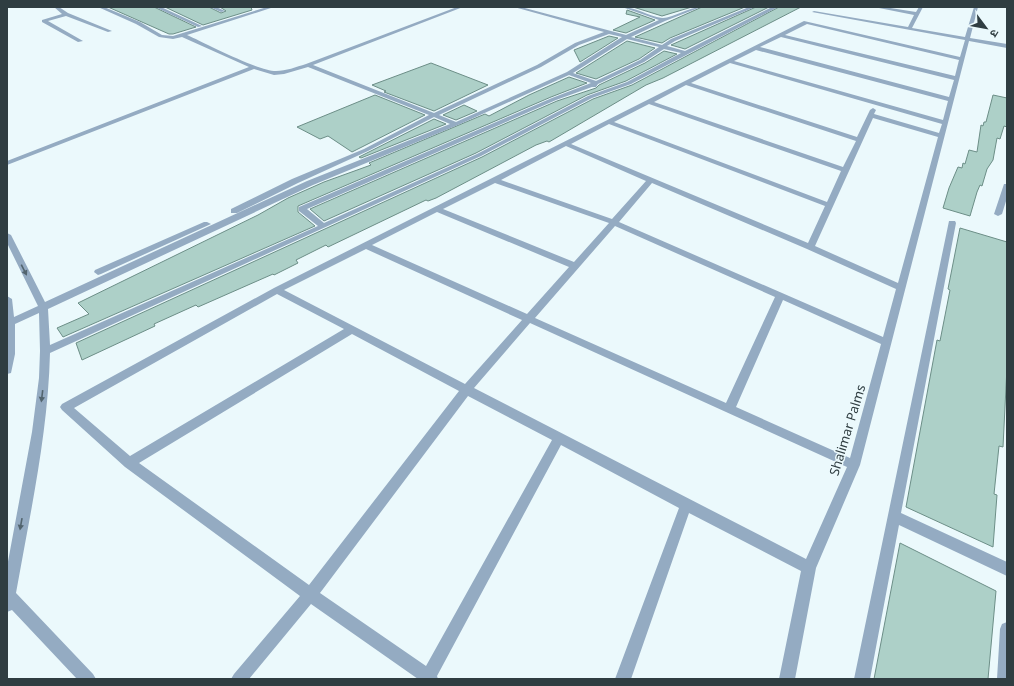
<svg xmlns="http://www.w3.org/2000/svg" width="1014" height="686" font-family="Georgia,'Noto Sans Devanagari',serif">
  <rect width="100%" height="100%" fill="#ebf9fc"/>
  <path fill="#add0c8" stroke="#6c8e87" d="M108,7H154L196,27L173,34H169Z
    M165,7H209L221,13L226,11L220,7H251L252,10L203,25Z
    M633,7H692L662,16Z
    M702,7H745L670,38L662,43L635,37Z
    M756,7H769L685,49L671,45Z
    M779,7H801L663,78L646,85L549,142L547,141L536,145L436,198L428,201L426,200L328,247L326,245L296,260L298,263L274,275L273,274L198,307L196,305L154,324L155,326L82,360L76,343L482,157L593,99L632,85Z
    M627,10L655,20L626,33L613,30L640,17L626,14Z
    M609,36L618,38L580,62L574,50Z
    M627,41L655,48L639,59L596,79L576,73Z
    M664,51L677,54L626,81L587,95L476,153L324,221L310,209L557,101L596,88L599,85L645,63Z
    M431,63L488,85L434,111L384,92L386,91L372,85Z
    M569,77L587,83L551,97L298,206V212L315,226L63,337L57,328L89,314L78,303L258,215L288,198L324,182L371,165L369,163L485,114L489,116L529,95Z
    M375,95L425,115L352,152L328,136L320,139L297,127Z
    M993,95L1007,98V127L1004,126L1000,139L997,138L993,160L987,169L982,186L980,185L977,192L970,216L943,208L949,188L958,167L962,168L963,163L965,164L969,150L977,152L981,125L983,126L984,122H986Z
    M464,105L477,111L456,120L443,115Z
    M434,119L446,124L361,158L359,157Z
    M960,228L1007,242V367L1003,447L999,446L994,494L997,495L993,547L906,507L937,340L940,341L950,290L948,289Z
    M900,543L996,591L988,679H874Z"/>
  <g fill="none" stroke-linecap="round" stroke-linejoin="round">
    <path fill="#94abc2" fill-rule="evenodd" d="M54,7H59L68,13L112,31L108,32L66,16L48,21L83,41L78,42L42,22V20L62,14Z
      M98,7H104L140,22L162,35L173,36L267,7H274L187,35C205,43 258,71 276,71C286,71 296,67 306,64L457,7H463L313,65L434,113L537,65L575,43L604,32L514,7H521L626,35L659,20L622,7C636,7 648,16 662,18C671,19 689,7 701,7L665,21L631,37L662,45L671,39L749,7H755L675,41L667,46L685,51L772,7H778L631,84L592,98L481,156L50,353C48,434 30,514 16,593L93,674L96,679H77L12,610L7,612V567L32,432L39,378L40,351L39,313L15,324V354L11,373L7,374V296L12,299L14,317L38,306L7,243V233L11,235L45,302L307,181L450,124L434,117L368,151L298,183L237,213H231V209L292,179L364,149L429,115L308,67L284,74L274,75L254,69L7,165V161L249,67L182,37L173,39L159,37L136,24ZM609,34L622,37L567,72L456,122L439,115L541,67L579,45ZM627,39L659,47L640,60L596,81L573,73ZM664,49L681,53L627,82L588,96L477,154L324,223L307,209L556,100L592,87H596L598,84L644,62ZM569,75L591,83L552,98L299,207V211L318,226L50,345L48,309L313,185L458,125Z
      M155,7H161L202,26L198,27Z
      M210,7H216L225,11L221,12Z
      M874,7H884L916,12L919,7H923L912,28L965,37L974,7H978L970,38L1007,44V48L969,41L860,465L816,568L795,679H779L801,571L689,513L631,679H615L679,508L561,445L437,676L438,679H418L311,604L249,679H231L234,674L300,596L125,467L62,410L60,407L62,404L274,288L804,21L960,57L965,40L812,12L814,11L908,27L914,15ZM807,24L959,60L955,76L785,35ZM781,37L954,80L949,97L760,47ZM756,50L948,101L943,120L734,61ZM730,63L942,124L939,133L874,114L876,110L873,108L870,110L857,137L691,83ZM686,85L856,141L843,167L654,102ZM649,104L841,171L827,202L614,122ZM873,118L938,137L898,283L815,246ZM609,124L825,206L808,243L571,144ZM566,146L646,181L612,219L501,180ZM495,183L609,223L574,262L443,209ZM652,183L807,249L896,289L883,337L619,222ZM437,212L569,267L527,314L372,245ZM615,226L775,297L726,403L535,318ZM366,249L522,320L465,384L284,290ZM277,294L344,329L130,456L74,408ZM783,300L881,344L850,458L736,407ZM530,323L847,467L806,559L474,388ZM352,334L459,391L309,585L139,463ZM468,396L552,440L426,666L320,593Z
      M1004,184H1007V198L1002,214L998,216L994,214Z
      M949,221H955L956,223L901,513L1007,562V576L899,525L870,679H854Z
      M204,222H207L211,224L101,274L98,275L94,272L95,270Z
      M1007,622V679H997L1000,629L1002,624Z"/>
  </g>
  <defs><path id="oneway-solid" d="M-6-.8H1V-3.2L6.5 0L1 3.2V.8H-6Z"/></defs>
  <g fill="#52646e">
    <use href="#oneway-solid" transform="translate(24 270) rotate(63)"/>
    <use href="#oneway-solid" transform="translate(42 396) rotate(97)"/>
    <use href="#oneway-solid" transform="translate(21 524) rotate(100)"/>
  </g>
  <g text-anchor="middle" stroke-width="3" stroke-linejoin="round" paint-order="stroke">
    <g font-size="13" fill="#2f3d41" stroke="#ebf9fc">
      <text transform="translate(847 430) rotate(-73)" y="5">Shalimar Palms</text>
    </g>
  </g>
  <rect width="1014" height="686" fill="none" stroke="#2f3d41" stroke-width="16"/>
  <g transform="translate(986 28) rotate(122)" stroke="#ebf9fc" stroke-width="3" paint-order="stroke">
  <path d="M0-3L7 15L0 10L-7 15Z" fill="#2f3d41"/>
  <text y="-6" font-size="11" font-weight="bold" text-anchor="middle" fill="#2f3d41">उ</text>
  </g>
</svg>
